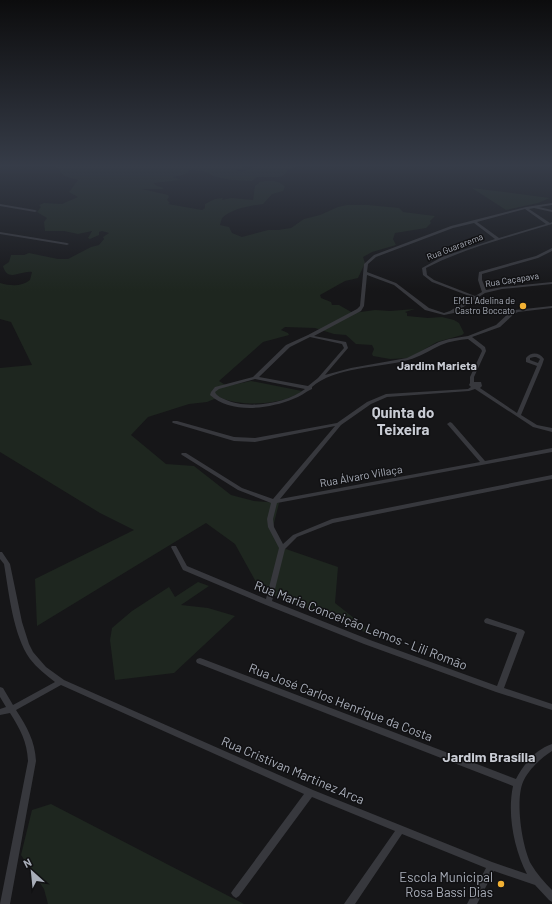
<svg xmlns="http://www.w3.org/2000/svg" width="552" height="904" font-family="Barlow,sans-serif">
  <rect width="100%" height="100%" fill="#161618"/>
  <path fill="#1e261f" d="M52,165H228L243,166L240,167L243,168L236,170L242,172L254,167L251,165H294L297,166L288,170L283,176L280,177H257L252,181L232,180L216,177L203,171L189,170L186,174L173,177L181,180L153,183L157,186L164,188L162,189H142L168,195L169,197L167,200L170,203L168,204L202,210L205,208V204L215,199L223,198L222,200L231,198L253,200L255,186L260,182C269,180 279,180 285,187L283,191L272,194L263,204C249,206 233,208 222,218L220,225L229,227L232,233L242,237L268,230H278L291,228L304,219L320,215L338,207L347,205H368L399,208L403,212L435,216L430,221L431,223L426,228L395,233L393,239L396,245L372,252L363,257L365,263L358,278L345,281L320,295L321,298L331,302L332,305H339L353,313L375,310L390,311L415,309L405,312L407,313V316L428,318L442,317L454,320L459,323L464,333L462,335L437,342L409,358L390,359L373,356L372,354L374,349L372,345L356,344L346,335L334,334L315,328L285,327L281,330L288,333L289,335L263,342L219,381L227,386L251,381L302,391C282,406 240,407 219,397L207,402L189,404L148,417L131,435L166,464L194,466L231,495L254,501L279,503L273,527L283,548L338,567L335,603L379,638L283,598L262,593L235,544L206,523L37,626L35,579L134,530L100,513L0,452V368L32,365L11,322L0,319V283C11,286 21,287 30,280L32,272C22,270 7,283 3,266L9,262L11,255H24L29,253L58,259H68L91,247L99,245L104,239L103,237L109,233L102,231L99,232V235L90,239L88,238L92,231L78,234L64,231H45L44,222L47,218L37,212L41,207L39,205L44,203L62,204L78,197L69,192L78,180L64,176L58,168Z
    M472,188L550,198L538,203L506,210Z
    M198,582L209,586L181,605L208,608L235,616L174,673L115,680L110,640L112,628L132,611L169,587L175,597Z
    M51,804L244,904H48L44,889L21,855L32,810Z"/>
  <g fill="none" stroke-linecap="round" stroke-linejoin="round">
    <path fill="#37383d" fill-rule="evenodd" d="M552,203V205L539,207L552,210V212L534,208L529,209L550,223L552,222V224C510,237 465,248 426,268L427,275L434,280L475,296L482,292L478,280L479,272L536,256L552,248V251L538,258L482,274V280L486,290L502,287L552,282V284L502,289L485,293L454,313L444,315L425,310L394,285L367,275L364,306L361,311L314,336L346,342L348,348L325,375L351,368L407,358L439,342L449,339L468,336L496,325L510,312L515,310L552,306V308L518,312L514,314L500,327L472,337L485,347L486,351L474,377V382H481L482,386L480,388L517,413L537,366L526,362V358C531,352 539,352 544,359L542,365L521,415L537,425L552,428V432L533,427L475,389L469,391L387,397L371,404L341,425L280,499L480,462L448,425L447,424L450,422L452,423L485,461L552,448V452L277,503L273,519L274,527L283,544L293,535L332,519L552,475V479L333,523L297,537L285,549L272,601L370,640L497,686L517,633L485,623L484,621L485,619L487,618L523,630L525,632L504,688L552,704V710L496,692L364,644L266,605L183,570L171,547L172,546H176L187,566L266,599L279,548L268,527L267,519L271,503L238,490L182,455L181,454L182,453H186L242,488L273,499L335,426L255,442L234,441L173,423L172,422L173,421H177L234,437L255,438L337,423L367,402L386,394L468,389L471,387L469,385L470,383V377L482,351L481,349L468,339C459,340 450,341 441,345C430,350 420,357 408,360C379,368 334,367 312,387V389C305,392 300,397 293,399C269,409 231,414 210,395L211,392L215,387L253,377L286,345L308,335L357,309L360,306L364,264L374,255L451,226L526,207ZM525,209L546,224L499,238L477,222ZM474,223L495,239L442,257L422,268L423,275L432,282L472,297L450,311L444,313L429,308L396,283L367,272L368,264L376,257L453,228ZM310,337L342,344L344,348L318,378L308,386L259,377L290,347ZM534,357H536L540,359L538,363L530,360V358ZM255,379L305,389C286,404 246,410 224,399C221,398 218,396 216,394L215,392L219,389Z
      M0,204L35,210L37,211L35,212L0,206Z
      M0,232L67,243L69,244L67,245L0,234Z
      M0,552H2L10,564L22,622L29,644L33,652L39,659L46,667L64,680L313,790L492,862L527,874C514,849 507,814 513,786L197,663L196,661L197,659L200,658L203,659L516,779C523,765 536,749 552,744V751C541,758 528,770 523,782C515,801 522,846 531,864C537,874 544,882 552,890V902L549,900L535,885L494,871L477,904H467L486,868L402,834L355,904H344L346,901L395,831L312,797L239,896L236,898L233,896L231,893L233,890L304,794L61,685L16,710C27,727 35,741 36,761L10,904H0L28,761C27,741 20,729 10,713L0,715V709L6,707L0,697V687L3,688L13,705L55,682C46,675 37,668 30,659C13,635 9,593 4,564L0,559Z"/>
  </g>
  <linearGradient id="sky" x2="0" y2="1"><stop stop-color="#0c0c0d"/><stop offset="0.57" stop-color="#363c48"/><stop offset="1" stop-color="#363c48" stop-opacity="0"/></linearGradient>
  <rect width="552" height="291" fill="url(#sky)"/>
  <g fill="#f2b134" stroke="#111113" stroke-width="1.5">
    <circle cx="523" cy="306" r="4"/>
    <circle cx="501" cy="884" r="4"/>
  </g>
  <g text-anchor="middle" stroke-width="3" stroke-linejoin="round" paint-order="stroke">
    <g font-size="9" fill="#a8adb8" stroke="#111113">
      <text transform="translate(455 247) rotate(-21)" y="3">Rua Guararema</text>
      <text transform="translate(512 280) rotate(-9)" y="3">Rua Caçapava</text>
    </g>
    <g font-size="9" fill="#a8adb8" stroke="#111113" text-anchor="end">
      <text x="515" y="304">EMEI Adelina de<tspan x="515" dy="10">Castro Boccato</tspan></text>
    </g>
    <g font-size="11" fill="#a8adb8" stroke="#111113">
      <text transform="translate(361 476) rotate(-10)" y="4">Rua Álvaro Villaça</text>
    </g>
    <g font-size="12" font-weight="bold" fill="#c9ccd4" stroke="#111113">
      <text x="437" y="370">Jardim Marieta</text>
    </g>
    <g font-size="13" fill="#a8adb8" stroke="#111113">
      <text transform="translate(361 625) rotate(21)" y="5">Rua Maria Conceição Lemos - Lili Romão</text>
      <text transform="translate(341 702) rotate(21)" y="5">Rua José Carlos Henrique da Costa</text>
      <text transform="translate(293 770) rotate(23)" y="5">Rua Cristivan Martinez Arca</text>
    </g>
    <g font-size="13" fill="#a8adb8" stroke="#111113" text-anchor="end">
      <text x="493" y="882">Escola Municipal<tspan x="493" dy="15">Rosa Bassi Dias</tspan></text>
    </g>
    <g font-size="14" font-weight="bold" fill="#c9ccd4" stroke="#111113">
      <text x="489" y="762">Jardim Brasília</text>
    </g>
    <g font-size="15" font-weight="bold" fill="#c9ccd4" stroke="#111113">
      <text x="403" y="418">Quinta do<tspan x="403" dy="17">Teixeira</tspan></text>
    </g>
  </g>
  <g transform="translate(32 872) rotate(333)" stroke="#111113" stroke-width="3" paint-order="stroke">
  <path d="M0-3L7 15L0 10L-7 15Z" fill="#a8adb8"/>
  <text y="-6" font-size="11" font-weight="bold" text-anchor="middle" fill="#a8adb8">N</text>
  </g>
</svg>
